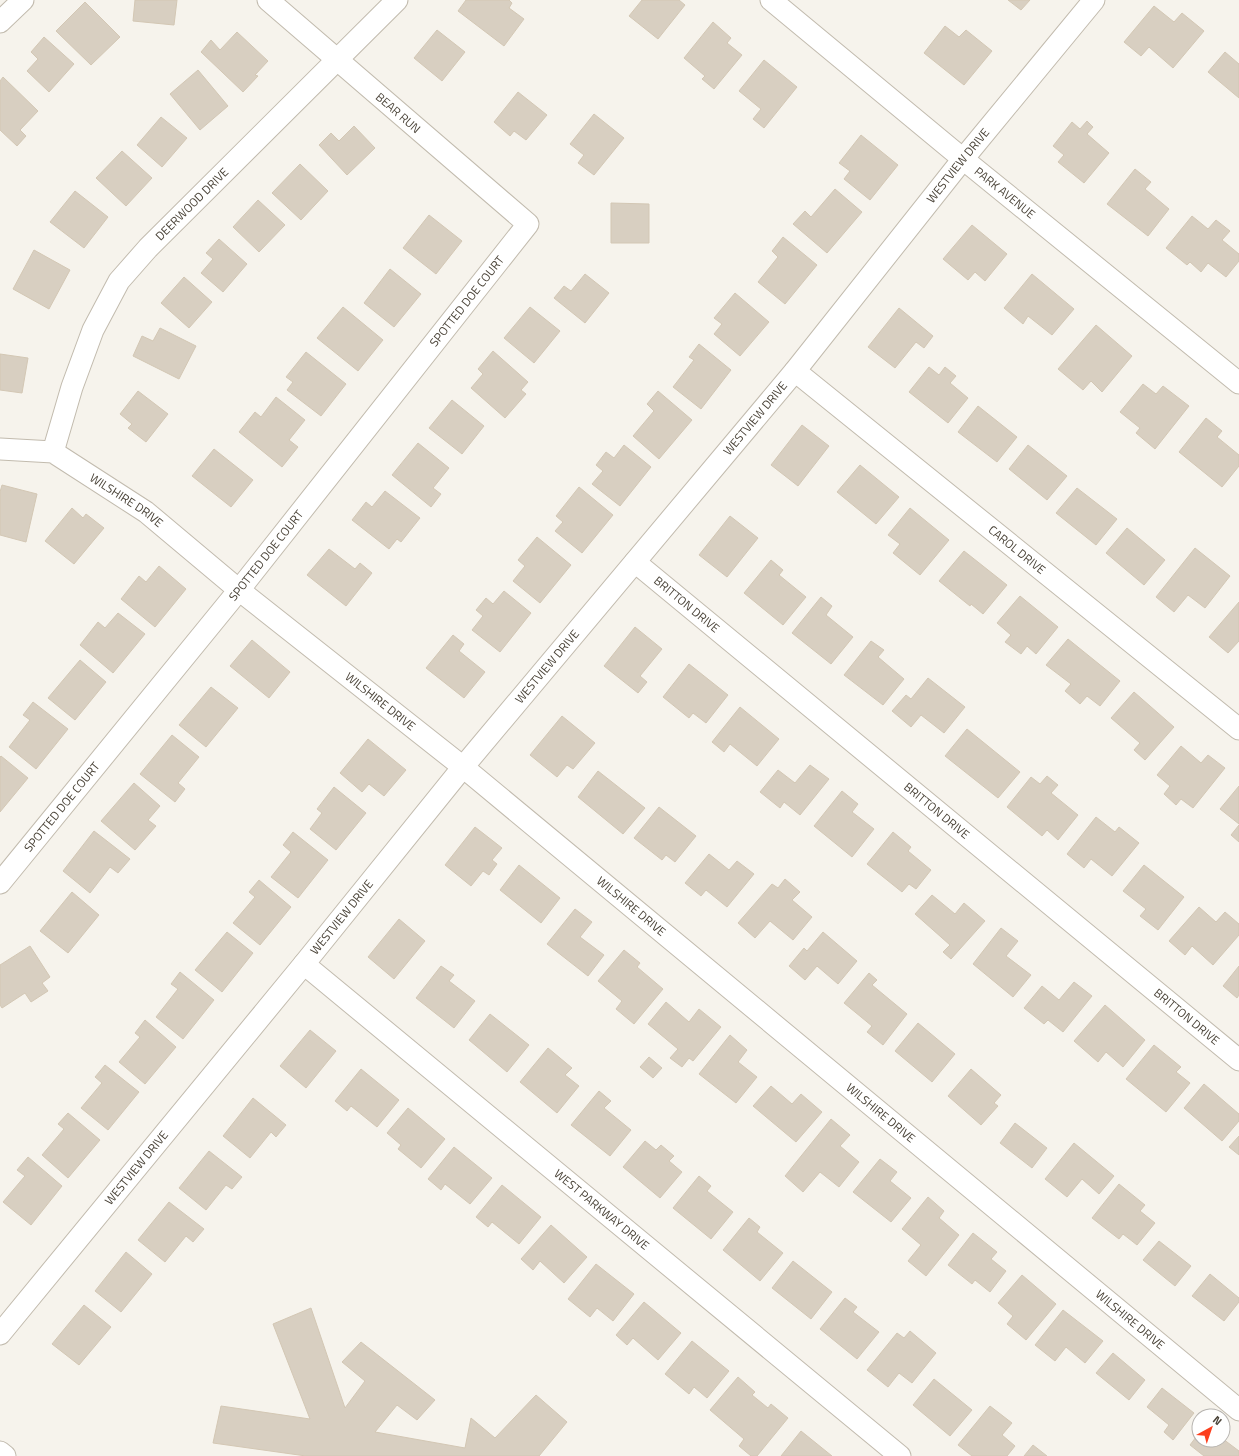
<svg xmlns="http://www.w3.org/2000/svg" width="1239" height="1456" font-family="'Titillium Web',sans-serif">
  <rect width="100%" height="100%" fill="#f6f3ec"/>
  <path fill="#d8cfc1" stroke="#d3c7b4" d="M135,0H177L174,25L133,21Z
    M466,0H509L512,3L509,8L524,19L504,46L458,11Z
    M642,0H679L685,5L658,39L629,16Z
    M1008,0H1030L1021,10Z
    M85,2L120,37L91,65L56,31Z
    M1154,6L1174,22L1182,13L1204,31L1173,68L1149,47L1141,56L1124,42Z
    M713,22L731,38L727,43L742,55L714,89L702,79L705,76L684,58Z
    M945,26L959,37L966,30L992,51L964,85L924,53Z
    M437,30L465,52L442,81L414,58Z
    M237,32L268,61L255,75L258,76L243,92L201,52L211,40L220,50Z
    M44,37L74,64L49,92L27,71L38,59L31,52Z
    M1225,52L1239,64V98L1208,72Z
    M764,60L797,87L764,128L753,119L761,109L739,91Z
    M198,70L228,106L200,130L170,94Z
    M3,77L38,111L20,130L26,136L17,146L0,130V81Z
    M518,92L547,115L526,140L514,131L510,136L494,122Z
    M594,114L624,138L594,175L578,163L584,155L570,144Z
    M161,117L187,138L162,167L137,145Z
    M1087,121L1093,127L1087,134L1109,153L1084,183L1058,162L1064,155L1053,146L1072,122L1080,129Z
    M354,126L375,148L347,175L319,145L331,133L339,141Z
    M861,135L898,165L870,200L844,179L850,171L839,163Z
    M122,151L152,178L126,206L96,178Z
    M300,164L328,191L301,220L272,193Z
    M1135,169L1151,182L1145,189L1169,209L1148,236L1107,204Z
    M835,189L862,212L827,253L793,224L805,211L811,217Z
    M75,191L108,217L84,248L50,222Z
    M258,200L285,225L259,252L233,227Z
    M611,203L649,204V243H611Z
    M429,215L462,241L436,274L403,248Z
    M1192,216L1208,229L1216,220L1230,231L1222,240L1239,254V261L1226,277L1208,263L1201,272L1190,262L1187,265L1166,248Z
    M972,225L1007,254L985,281L975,272L968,280L943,259Z
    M783,237L817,265L785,304L758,282L778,257L772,251Z
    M219,239L247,264L223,292L201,273L213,259L206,253Z
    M34,250L70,270L49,309L13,289Z
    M390,269L421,294L394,327L364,303Z
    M585,274L609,293L585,323L554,298L564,286L571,291Z
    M1032,274L1074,309L1052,335L1028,316L1023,324L1004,308Z
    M184,277L212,302L189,328L161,303Z
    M735,293L769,322L740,356L714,334L722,324L714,318Z
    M343,307L383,340L358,371L317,338Z
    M530,307L560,331L534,363L504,338Z
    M899,308L933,336L924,348L916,342L895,368L868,347Z
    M1096,325L1132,356L1102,392L1091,381L1083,390L1058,369Z
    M160,328L196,346L179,379L133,356L142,336L153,341Z
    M699,344L731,370L701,409L673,387L694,360L689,357Z
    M493,351L528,382L521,390L526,394L505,418L471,388L483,374L478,369Z
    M306,352L346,384L321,416L287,390L293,382L286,377Z
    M0,354L28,358L22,393L0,390Z
    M929,367L939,375L945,367L956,376L950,383L968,398L948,423L909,392Z
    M1143,384L1156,394L1163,386L1189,406L1155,449L1136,433L1140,428L1120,412Z
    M138,391L168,414L146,442L128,428L132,424L120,414Z
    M658,391L692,420L659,459L633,436L654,411L647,404Z
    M276,397L305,420L289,440L298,447L282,467L239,432L255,412L261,417Z
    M452,400L484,426L462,454L429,428Z
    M978,406L1017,437L997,462L958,432Z
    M1206,418L1222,431L1217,437L1239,455V466L1222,487L1179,452Z
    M802,425L829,446L798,486L771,465Z
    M418,443L449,468L433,488L441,494L431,507L392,475Z
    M624,445L651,467L620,506L592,484L603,471L596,465L606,452L614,458Z
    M1028,445L1067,476L1047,500L1009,469Z
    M214,449L253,480L231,507L192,476Z
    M860,465L899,497L876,524L837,492Z
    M2,485L37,494L26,542L0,535V492Z
    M579,487L613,515L582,553L555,531L563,522L556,516Z
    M1077,488L1117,519L1096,545L1056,513Z
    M385,491L420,518L401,542L397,539L389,549L352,520L366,502L372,507Z
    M72,508L83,518L86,514L104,528L74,564L45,541Z
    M910,508L949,540L920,575L893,553L900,544L888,535Z
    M730,516L758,538L727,577L699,555Z
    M1127,528L1165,560L1144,585L1106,553Z
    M537,537L571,565L540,603L513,581L525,566L518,560Z
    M1195,548L1230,576L1205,608L1188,595L1174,612L1156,597Z
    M329,549L355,569L360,563L372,573L346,606L307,575Z
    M964,551L1007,585L983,614L971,604L970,606L939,581Z
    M771,560L783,570L779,575L806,597L783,625L744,593Z
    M159,566L186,589L155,627L121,599L139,576L146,582Z
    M504,591L531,613L500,652L472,630L483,616L476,610L486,598L493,604Z
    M1020,596L1058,627L1036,654L1027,646L1021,654L1005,642L1011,635L997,623Z
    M821,597L832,606L826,615L853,637L831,664L792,633Z
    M1239,602V641L1228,653L1209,637Z
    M118,613L145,634L113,673L80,645L98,622L105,628Z
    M635,627L662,649L640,676L647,682L638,693L604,666Z
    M453,635L464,644L459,651L485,672L464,698L426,668Z
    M1068,639L1120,681L1100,706L1087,696L1080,704L1065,691L1071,684L1046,665Z
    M252,640L290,672L269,698L230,666Z
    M871,641L884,650L878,657L904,679L883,705L844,675Z
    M80,660L106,682L75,720L48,698Z
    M689,664L728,695L706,723L693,713L689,718L663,697Z
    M928,678L965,707L944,733L921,715L911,727L892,711L906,695L911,699Z
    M211,687L238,708L206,747L179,725Z
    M1134,692L1174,727L1145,760L1134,750L1140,743L1111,718Z
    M33,702L68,729L36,769L9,747L30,720L23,715Z
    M740,707L779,739L757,766L730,744L724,752L712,742Z
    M562,716L595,743L573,769L567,765L557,777L530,755Z
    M967,729L1020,772L998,798L945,756Z
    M172,735L199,757L178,783L185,789L175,802L140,774Z
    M368,739L406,770L384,796L369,784L362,792L340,773Z
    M1181,746L1201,763L1208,755L1225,768L1193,808L1181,799L1176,805L1164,794L1170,786L1157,775Z
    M1,756L28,778L0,812V757Z
    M810,765L829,779L800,815L784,802L780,808L760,792L778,770L795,783Z
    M598,771L645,808L623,834L578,797Z
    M1047,776L1058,785L1051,793L1078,815L1058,840L1047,830L1042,836L1007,807L1031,777L1040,784Z
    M134,783L160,806L148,820L156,826L135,850L101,821Z
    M1239,786V824L1220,809Z
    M334,787L366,813L336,850L310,829L322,813L317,809Z
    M842,791L858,804L852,812L874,829L852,857L814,826Z
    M659,807L696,836L675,862L666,855L662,860L634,838Z
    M1096,817L1115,832L1119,827L1139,843L1112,876L1091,859L1084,868L1067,854Z
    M1239,825V842L1231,835Z
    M475,827L502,848L492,860L497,864L489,875L483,871L471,886L445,865Z
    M94,831L130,859L118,873L110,867L90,893L63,871Z
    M293,832L328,860L298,898L271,877L291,852L283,845Z
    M893,832L911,847L908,851L931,870L916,889L909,884L902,892L867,864Z
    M709,854L729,870L737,861L754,874L727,907L706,890L701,896L685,883Z
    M519,865L560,898L541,923L500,890Z
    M1144,865L1184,897L1158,930L1140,916L1146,909L1123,891Z
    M785,879L800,892L792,900L812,917L793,940L770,921L755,938L738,923L772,884L778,888Z
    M259,880L291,907L260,945L233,923L255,897L249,892Z
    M72,892L99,915L68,953L40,931Z
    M932,895L955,914L964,903L985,921L951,959L943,952L950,945L915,914Z
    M1199,907L1216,922L1225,912L1239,924V935L1213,965L1192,946L1185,955L1169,941Z
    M575,909L592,922L580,937L604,955L588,976L547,944Z
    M399,919L425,941L394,979L368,957Z
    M1001,928L1018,941L1006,956L1031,975L1013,997L973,964Z
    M227,932L253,953L222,992L195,970Z
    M823,932L857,961L838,984L817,966L805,980L789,966L804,948L807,951Z
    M30,946L50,977L42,983L48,991L31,1002L25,993L2,1008L0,1005V965Z
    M624,950L640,963L637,967L663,989L634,1024L616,1009L622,1001L598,981Z
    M441,966L454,975L449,981L475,1001L454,1028L416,998Z
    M1239,966V995L1237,998L1223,986Z
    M180,972L214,1000L183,1039L156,1017L178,989L171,984Z
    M869,973L877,980L872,985L907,1014L883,1045L867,1032L872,1026L844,1003Z
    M1074,982L1092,996L1063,1032L1048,1020L1044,1024L1024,1008L1042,986L1059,1000Z
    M666,1002L689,1022L699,1009L721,1027L693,1061L689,1058L682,1067L670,1058L678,1049L648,1024Z
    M1105,1005L1145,1040L1123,1067L1106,1052L1098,1062L1074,1041Z
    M490,1014L529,1045L507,1072L469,1040Z
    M145,1020L176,1047L145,1084L119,1062L140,1037L135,1033Z
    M918,1023L955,1054L932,1082L895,1051Z
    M310,1030L336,1051L306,1088L280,1066Z
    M730,1035L747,1050L738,1062L757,1077L736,1103L699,1074Z
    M1154,1045L1181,1067L1176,1072L1190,1083L1166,1112L1126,1079Z
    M548,1048L572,1068L565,1075L579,1086L557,1113L520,1082Z
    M649,1057L662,1068L653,1078L640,1067Z
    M105,1065L139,1092L108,1130L81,1108L102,1083L95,1077Z
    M361,1069L399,1100L377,1127L351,1106L347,1111L335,1101Z
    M971,1069L1001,1095L994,1103L998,1106L981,1125L948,1096Z
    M1204,1084L1239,1114V1121L1222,1141L1184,1108Z
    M771,1086L792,1104L801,1094L822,1112L796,1142L753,1106Z
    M599,1091L611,1101L604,1108L631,1130L610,1156L571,1125Z
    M253,1098L286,1125L276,1137L271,1132L250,1158L223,1136Z
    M408,1108L445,1139L421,1168L398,1149L401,1145L387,1133Z
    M68,1113L100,1140L68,1178L42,1155L64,1129L58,1124Z
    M831,1119L850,1135L840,1146L859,1162L839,1187L820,1172L803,1192L785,1176Z
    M1015,1123L1047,1148L1032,1168L1000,1143Z
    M1239,1136V1155L1229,1147Z
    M645,1141L656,1150L661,1145L674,1156L669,1161L682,1172L660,1198L623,1167Z
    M1074,1143L1114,1176L1099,1194L1082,1179L1067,1197L1045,1179Z
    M454,1147L492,1178L470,1204L445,1184L441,1190L428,1179Z
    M209,1151L242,1177L232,1189L226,1185L206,1210L179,1188Z
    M28,1157L62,1186L31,1225L3,1202L25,1176L17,1170Z
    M880,1159L897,1172L890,1181L911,1198L891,1222L853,1192Z
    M699,1176L711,1186L707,1191L733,1212L711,1239L673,1208Z
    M1119,1184L1145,1205L1140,1211L1155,1223L1137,1245L1123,1234L1119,1239L1092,1218Z
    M502,1185L541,1217L519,1244L492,1222L488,1227L476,1217Z
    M928,1197L944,1211L939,1218L959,1235L926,1276L908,1261L921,1245L902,1229Z
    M169,1202L204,1229L193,1242L186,1236L165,1262L138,1240Z
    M749,1218L760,1227L757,1232L783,1253L760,1281L723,1250Z
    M551,1225L587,1257L564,1283L540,1261L533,1270L521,1259Z
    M973,1233L997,1252L991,1259L1006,1271L990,1292L975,1280L972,1284L948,1265Z
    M1159,1241L1191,1266L1175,1286L1143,1260Z
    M126,1252L152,1274L121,1312L95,1291Z
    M793,1261L832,1292L811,1319L772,1288Z
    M596,1264L634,1294L613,1321L597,1308L590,1317L568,1299Z
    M1210,1274L1239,1298V1302L1224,1321L1192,1296Z
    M1022,1275L1056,1304L1026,1340L1007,1324L1013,1316L998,1303Z
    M845,1298L857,1307L853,1312L879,1332L857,1359L820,1329Z
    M644,1302L681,1333L658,1360L633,1338L627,1345L616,1335Z
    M84,1305L111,1327L79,1365L52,1344Z
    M311,1308L345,1408L365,1381L342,1362L361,1342L435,1400L417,1420L397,1405L375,1432L465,1448L471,1418L495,1438L536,1395L567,1422L539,1456H306L213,1443L221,1406L310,1419L273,1324Z
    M1063,1310L1103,1341L1085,1363L1066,1347L1055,1361L1035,1345Z
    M910,1331L936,1353L912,1383L899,1373L888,1387L867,1370L897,1333L904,1338Z
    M692,1341L729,1371L707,1398L694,1387L689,1394L665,1374Z
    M1113,1353L1145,1380L1129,1400L1096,1373Z
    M738,1377L755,1392L752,1395L768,1408L771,1404L788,1418L757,1456H751L739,1446L744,1439L710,1410Z
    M934,1379L972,1410L950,1436L913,1405Z
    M1162,1388L1194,1413L1173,1440L1164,1432L1169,1425L1147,1407Z
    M990,1406L1012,1423L1002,1435L1015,1446L1007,1456H972L958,1445Z
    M801,1431L832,1456H781Z
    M1199,1433V1440L1223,1439L1239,1451V1456H1204L1190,1445Z
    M1033,1445L1047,1456H1024Z"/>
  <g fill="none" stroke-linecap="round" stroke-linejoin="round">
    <g stroke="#c2bbae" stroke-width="23">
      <g id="minor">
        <path id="s1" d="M771,0L963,159L1239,383"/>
        <path d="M0,22L23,0"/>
        <path id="s2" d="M795,371L1239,729"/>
        <path id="s3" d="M0,449L53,452L146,512L239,590L463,767L1239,1410"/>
        <path id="s4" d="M53,452L72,387L93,330L119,281L148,248L397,0"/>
        <path id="s5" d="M635,562L1239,1060"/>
        <path id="s6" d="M0,883L239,590L528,224L268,0"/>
        <path id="s7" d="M304,964L900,1456"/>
        <path id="s8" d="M0,1334L304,964L463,767L795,371L963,159L1094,0"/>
        <path d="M0,1452L5,1456"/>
      </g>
    </g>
    <use href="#minor" stroke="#fff" stroke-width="21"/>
  </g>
  <g text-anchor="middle" stroke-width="4" stroke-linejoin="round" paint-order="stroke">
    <g font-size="12" fill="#4b4439" stroke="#fff">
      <text transform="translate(398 113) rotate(41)" y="4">BEAR RUN</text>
      <text dy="4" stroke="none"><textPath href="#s8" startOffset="1511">WESTVIEW DRIVE</textPath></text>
      <text dy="4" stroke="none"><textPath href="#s1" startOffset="303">PARK AVENUE</textPath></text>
      <text dy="4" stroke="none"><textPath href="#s4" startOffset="290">DEERWOOD DRIVE</textPath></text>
      <text dy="4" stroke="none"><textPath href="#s6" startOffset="746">SPOTTED DOE COURT</textPath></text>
      <text dy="4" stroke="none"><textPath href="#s8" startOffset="1187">WESTVIEW DRIVE</textPath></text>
      <text dy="4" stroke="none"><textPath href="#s3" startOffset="141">WILSHIRE DRIVE</textPath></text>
      <text dy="4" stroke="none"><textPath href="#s2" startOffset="285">CAROL DRIVE</textPath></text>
      <text dy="4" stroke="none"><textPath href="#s6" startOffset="422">SPOTTED DOE COURT</textPath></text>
      <text dy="4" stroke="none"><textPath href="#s5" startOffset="67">BRITTON DRIVE</textPath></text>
      <text dy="4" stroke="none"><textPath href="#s8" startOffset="863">WESTVIEW DRIVE</textPath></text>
      <text dy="4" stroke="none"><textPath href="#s3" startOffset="465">WILSHIRE DRIVE</textPath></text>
      <text dy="4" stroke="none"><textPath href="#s6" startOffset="98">SPOTTED DOE COURT</textPath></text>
      <text dy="4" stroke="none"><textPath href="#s5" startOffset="391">BRITTON DRIVE</textPath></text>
      <text dy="4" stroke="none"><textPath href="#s3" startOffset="789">WILSHIRE DRIVE</textPath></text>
      <text dy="4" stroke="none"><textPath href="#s8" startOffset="539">WESTVIEW DRIVE</textPath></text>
      <text dy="4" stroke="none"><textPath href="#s5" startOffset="715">BRITTON DRIVE</textPath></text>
      <text dy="4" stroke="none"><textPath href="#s3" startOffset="1113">WILSHIRE DRIVE</textPath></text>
      <text dy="4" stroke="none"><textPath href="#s8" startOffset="215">WESTVIEW DRIVE</textPath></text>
      <text dy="4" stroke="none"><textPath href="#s7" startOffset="386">WEST PARKWAY DRIVE</textPath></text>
      <text dy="4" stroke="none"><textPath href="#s3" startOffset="1437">WILSHIRE DRIVE</textPath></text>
    </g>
  </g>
  <g transform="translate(1211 1428) rotate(40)"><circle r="19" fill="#ffffff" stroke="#b7b4b0"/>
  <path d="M0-3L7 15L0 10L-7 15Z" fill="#fc3f1d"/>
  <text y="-6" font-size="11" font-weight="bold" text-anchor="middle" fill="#4b4439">N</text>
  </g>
</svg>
